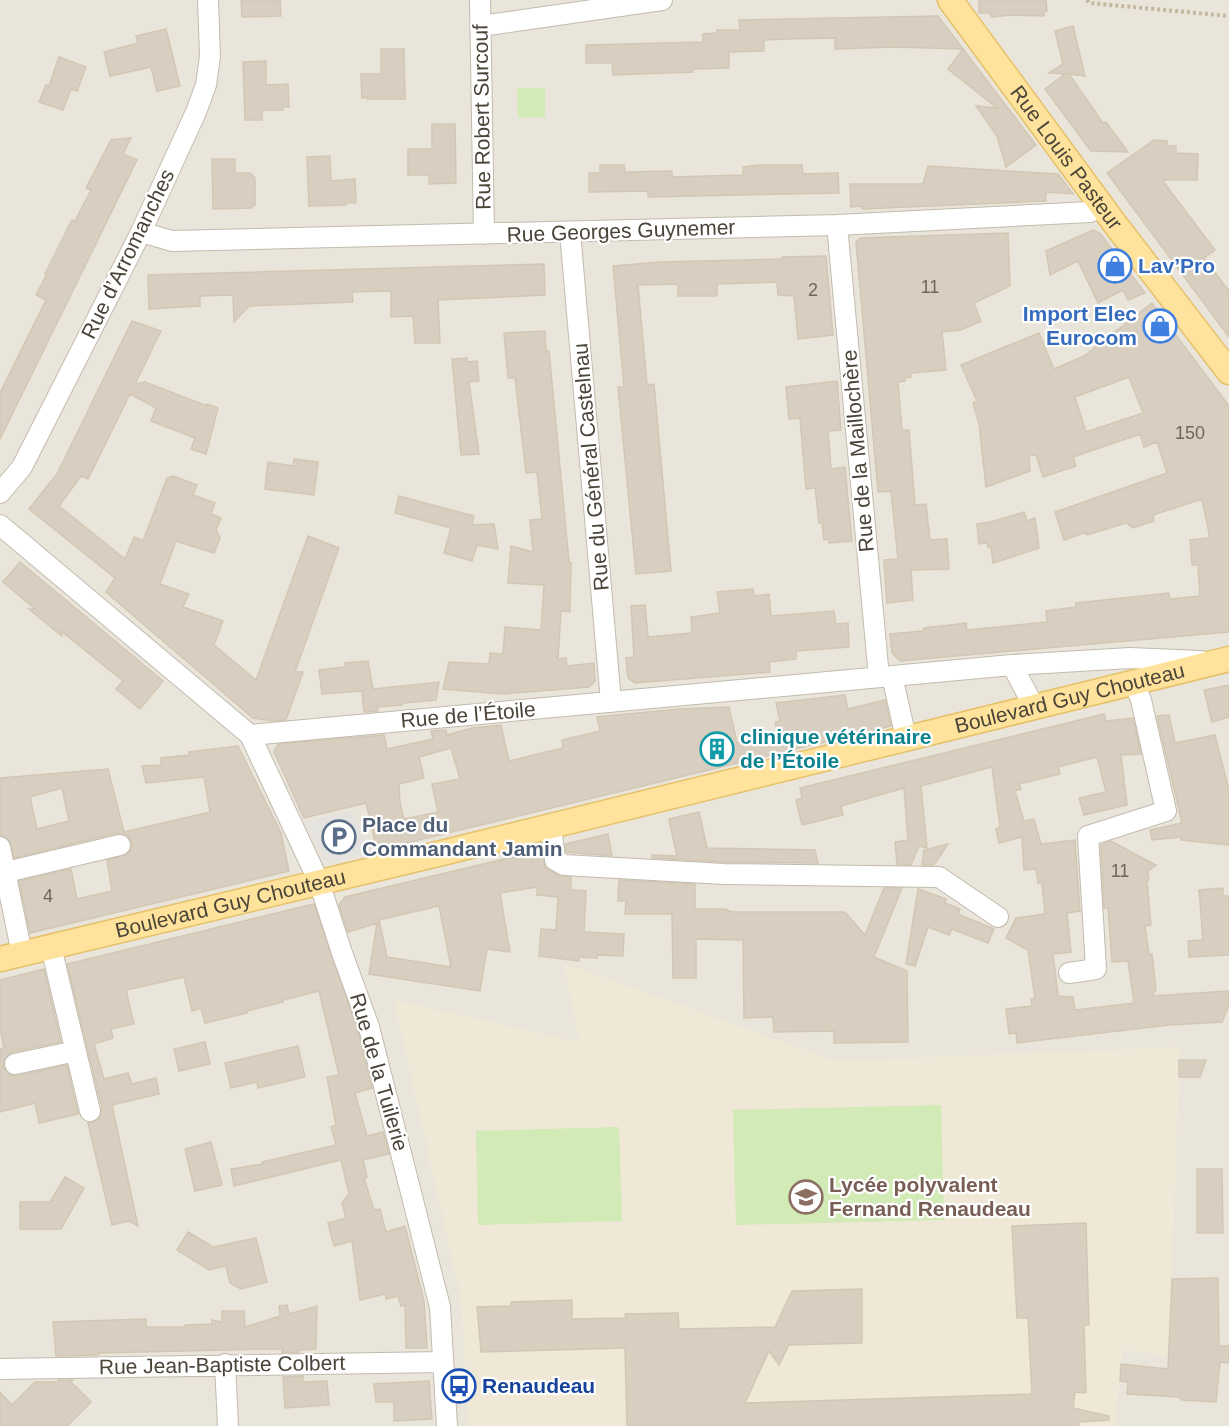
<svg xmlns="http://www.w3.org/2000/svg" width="1229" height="1426" font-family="Arial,sans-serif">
  <rect width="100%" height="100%" fill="#f6f3ec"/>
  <path fill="#eae5da" d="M0,0H1229V1426H0Z"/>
  <path fill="#efe8d6" d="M564,963L836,1061L1180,1047L1169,1357L1123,1349L1115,1426H469L461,1300L394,1000L579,1042Z"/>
  <path fill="#d2eab5" d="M517,88H545V117L518,118Z
    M941,1105L944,1220L736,1225L733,1110Z
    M619,1127L622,1221L478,1225L476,1131Z"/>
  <path fill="#e5e3e0" d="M349,810L371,852L333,862L325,861L307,822Z"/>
  <path fill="#d8cfc1" stroke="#d3c7b4" stroke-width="1.5" fill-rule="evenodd" d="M241,0H280L281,16L242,17Z
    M979,0H1046L1047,11H1044V16L1012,15L992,17L989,13H979Z
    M938,16L963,49L893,47L835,49V38L787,39L764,40V51L729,52V68L693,69V72L613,75L612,63H586V45L703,42V34L717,33V30H740L739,20Z
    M1073,26L1085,76L1069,74L1103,123L1106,122L1128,152L1091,151L1045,89L1065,74L1049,73L1063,64L1055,31Z
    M166,29L180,86L157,91L151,67L110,76L104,52L138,43L136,36Z
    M381,49H404L405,99H367V97L362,98L361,74H381Z
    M963,49L1036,145L1006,167L997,136L976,106L997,108L948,69Z
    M59,57L86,67L77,91L71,89L63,110L39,102L46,85L49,86Z
    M266,61V85L288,84L289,107H283V110H262V120H245L243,62Z
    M432,124H455L456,183L429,184V175H408V149H432Z
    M131,138L123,154L137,160L0,439V393L46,300L36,295L47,274H45L72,220L75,221L91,190L86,188L111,140Z
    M1154,140L1167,141V146H1176V153L1198,154L1197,180H1162L1215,250L1204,258L1229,291V337L1107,173Z
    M330,156L331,181L355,179L356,203H346V205L309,206L307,157Z
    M212,159H235V173H250L255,178V205H252V208L213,209Z
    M600,165H624L625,172L672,171V177L743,175V167L759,165H802L803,174L838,173L839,193L648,197V191L589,192V173H600Z
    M928,166L1058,174L1073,194L1046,192V201L862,209V206L851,207L850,184H923Z
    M1093,230L1100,233L1145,293L1128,300L1123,290L1098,303L1078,261L1050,275L1046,251Z
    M1008,233L1010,286L974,303L981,321L961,330L942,332L946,370L911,373V377L905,378V381L898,382L902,430H909L915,505L926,504L930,540L947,539L949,569L911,570L913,600L887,603L884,560L898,559L891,491L878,492L856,242L860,238Z
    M826,256L833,335L798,339L794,296L778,295L777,282L717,284V296H678V284L638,285L647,385L654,384L671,571L636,574L618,387H624L613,266L660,262L782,259V257Z
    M544,264L545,295L438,300L440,343H415L413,316L391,317V291L352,292L353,302L249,306L234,322L233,295L200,296V306L149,309L148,275Z
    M1152,303L1229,406V632L900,661L892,653L890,634L923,631L924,628L966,623L967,630L1047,622L1046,611L1076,607V603L1169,593L1170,599L1200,596L1198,565H1192L1190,540L1210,538L1202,499L1153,515L1154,521L1133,528L1126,523L1087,535V532L1064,540L1055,512L1167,473L1157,442L1144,447L1140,434L1073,457L1076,466L1043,477L1036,455L1029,456L1030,471L986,487L979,424L973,403L977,401L961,365L1039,333L1054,369L1084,356ZM1129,377L1143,413L1086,432L1075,397Z
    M132,321L161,331L135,384L145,382L207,406V404L218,408L206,454L191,449L195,438L151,421L156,408L130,394L88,479L81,476L59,506L125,559L134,537L143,541L167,478L173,476L197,485L193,495L215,503L211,514L221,518L216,530L220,538L214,553L176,541L160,584L189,594L183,607L223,621L214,645L256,680L308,536L339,548L295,672H303L286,720L274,721L253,718L106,592L115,578L29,509L57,474Z
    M545,331L546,351H549L569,562L571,563L570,612L561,611L558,659L566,658L567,666L594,663L595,681L589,687L503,694L443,689L449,662L489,664L490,653L503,654L505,627L541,630L544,585L508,583L511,546L533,552L530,520L542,519L537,472L526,473L515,378H508L504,333Z
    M467,358V362L477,361L479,381L469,382L479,454L461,455L452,359Z
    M837,381L841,430L828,431L831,469L845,467L852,541L829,543V539L824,540L822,523H819L815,488L806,489L800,418L789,419L786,387Z
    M294,459L318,462L314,495L265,489L268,462L293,466Z
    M399,496L474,516L472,525L494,524L498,549L477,545L472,561L444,553L451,528L395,513Z
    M1024,512L1027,521L1035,518L1039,548L993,563L991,547H988L987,543L979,544L977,524L991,522Z
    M20,562L163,681L140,709L116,689L123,681L61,631L62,636L29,609H35L3,582Z
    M753,589L754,596L769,594L771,616L834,611L836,624L848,623L849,647L796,651V659L769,662L770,672L635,683L628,678L626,658L634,657L631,606L645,605L648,637L692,633L691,617L720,613L717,592Z
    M368,661L373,689L439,682L436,700L403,703L402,705L377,707L378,711L364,712L362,691L322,694L319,670L345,667V663Z
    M1229,685V717L1212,722L1204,690Z
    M845,695L848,709L885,700L891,726L377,850L366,803L304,818L274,752L278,744L384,735L387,749L433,739L431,731L446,730L447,735L472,728L501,725L509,761L563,748L562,740L600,731L597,717L679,709L729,707L737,743L778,734L775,722L780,721L776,703ZM451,748L460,779L432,784L438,812L404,819L400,803L399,784L424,778L419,757Z
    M1104,714L1106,721L1133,718L1141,754L1121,755L1127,805L1084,815L1079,798L1106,792L1097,757L1058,767L1060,774L1019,784L1021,789L1015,791L1024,821L1034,819L1041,844L1075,840L1080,911L1067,913L1071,952L1053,954L1058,996L1073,997L1075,1010L1134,1003L1128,961L1112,962L1108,908H1104L1101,845L1111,841L1156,865L1148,871L1149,880L1147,881L1151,925L1145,926L1149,954H1152L1156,990L1151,996L1229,991V1005L1222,1022L1169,1025L1017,1043L1016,1033L1009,1034L1006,1009L1032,1006L1031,999H1035L1028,950L1006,938L1016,918L1045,914L1042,883H1038L1036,869L1024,870L1022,837L999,843L996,829L1000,827L992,767L921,786L927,848L919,846L911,865L897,864L895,842L908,840L904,788L841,806L843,815L802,825L796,800L802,798L800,788Z
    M1169,715L1175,743L1215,735L1229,790V845L1181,840V837L1152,840L1150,830L1182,823L1157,716Z
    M238,746L281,833L289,871L30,933L19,881L71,869L77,899L112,891L107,860L128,854L131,849L132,843L128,836L117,833L14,858L9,840L0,835V778L108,769L124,832L210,812L204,777L146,783L142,766L161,765V758L189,755V752ZM62,788L69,821L37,829L30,797Z
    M699,812L707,848L815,850L818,863L724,862L652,858V855L677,856L669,819Z
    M608,834L612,856L566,852L565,844Z
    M948,844L934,865H922L924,850Z
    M542,850L545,867L559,876L571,877V890L586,891L584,932L624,934L623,956L597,955V958L579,957V961L539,956L541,929L556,930L558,897L537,895V887L500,893L510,952L487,949L480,991L369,974L377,923L348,932L339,905L345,897ZM439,906L451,967L387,957L379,920Z
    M619,880L695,884V909H725L732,912H845L865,935L884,888H902L874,957L907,971L908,1042L834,1043V1031L774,1032L773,1017L744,1018L743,940L696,939V978H673L672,914H625L626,901H618Z
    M1223,888V896H1229V955L1189,957L1188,941L1203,940L1199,890Z
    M918,889L946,899L945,903L960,909L958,914L994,929L988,943L952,929L949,935L928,927L915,966L906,964Z
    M314,904L358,1031L372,1088L355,1093L367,1136L383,1132L389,1154L363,1160L367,1177L364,1178L374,1210L380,1209L386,1232L405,1226L424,1301L427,1348H406L405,1305L401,1306L398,1296L386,1299L385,1294L360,1300L352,1241L334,1246L328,1223L346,1218L342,1203L349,1194L341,1160L234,1186L231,1169L263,1164L262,1162L336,1145L331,1127L336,1125L327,1077L339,1075L319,991L283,1000V1002L247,1011V1013L205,1023L201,1008L192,1011L184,977L126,990L134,1024L111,1029L113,1038L94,1044L104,1079L128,1073L132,1084L156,1078L159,1094L112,1105L138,1226L129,1221L112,1225L88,1123L99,1119L102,1108L67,964Z
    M44,969L61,1042L12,1052L4,1060L3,1067L11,1075L17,1076L67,1065L78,1114L39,1123L35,1103L0,1112V1049L4,1048L0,1028V980Z
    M205,1042L210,1064L179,1071L174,1049Z
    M298,1046L305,1077L258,1088L257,1082L231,1088L225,1063Z
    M1179,1060H1206L1200,1077H1179Z
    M211,1142L222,1185L195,1191L185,1149Z
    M1197,1169H1222L1223,1233H1197Z
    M65,1177L84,1188L61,1229H20V1202H50Z
    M1086,1223L1089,1325H1084L1086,1393L1075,1392L1073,1408L1109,1416V1420L1078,1422L1079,1426H627L625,1348L481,1352L477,1307L511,1306V1302L572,1300V1319L626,1318L625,1314L678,1313L679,1329L775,1327L792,1291L862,1289V1343L789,1345L779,1365L769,1351L745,1403L1032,1394L1028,1318H1017L1012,1226Z
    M188,1232L213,1247L256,1238L267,1282L241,1289L230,1283L226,1266L209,1270L177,1250Z
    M1218,1278L1219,1346H1229V1363L1220,1362L1216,1402L1182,1400L1179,1397L1127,1394L1128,1382L1120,1381L1121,1364L1168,1369L1172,1279Z
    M287,1305L289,1314L317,1306L316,1349L298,1350L299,1352L282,1353V1349H267L100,1353L98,1355L56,1356L53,1322L146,1319V1327H185V1325L212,1324V1320L222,1322V1311H244L245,1327L280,1316L279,1306Z
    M303,1376V1382L327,1381L329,1405L285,1408L283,1377Z
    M58,1380H73L71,1382L91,1402L67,1426H0V1392L12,1405L35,1382H58Z
    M429,1381L432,1419L394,1421V1402H376L374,1384Z"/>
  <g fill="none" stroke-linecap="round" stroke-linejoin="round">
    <g stroke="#c2bbae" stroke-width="22">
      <path id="minor" d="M480,0L484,234
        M481,26L662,0
        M837,225L879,677
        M141,232L172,241L837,225L1090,212L1100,205
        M570,232L611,702
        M0,493L22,467L141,232L196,112L206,85L210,56L208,0
        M0,525L250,735L319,882L342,953L369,1027L440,1307L447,1426
        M1012,665L1034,707
        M892,676L906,738
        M250,735L1012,665L1130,658L1201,661
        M551,826L555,860L564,865L724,874L939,877L998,917
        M0,847L22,954
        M6,872L120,845
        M51,947L90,1111
        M1069,973L1096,969L1088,836L1166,811L1141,700L1134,682
        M15,1064L76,1051
        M225,1364L228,1426
        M0,1369L443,1362"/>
    </g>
    <g stroke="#e6c16a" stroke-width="27">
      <g id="major">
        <path id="s1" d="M950,0L1115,224L1229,372"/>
        <path id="s2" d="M0,959L446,852L1229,659"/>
      </g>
    </g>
    <path stroke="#c4b79f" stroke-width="4" stroke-dasharray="3 3" stroke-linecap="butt" d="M1087,0L1089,3L1229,16"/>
    <use href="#minor" stroke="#fff" stroke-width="20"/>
    <use href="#major" stroke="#ffe39c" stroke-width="24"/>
  </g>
  <defs>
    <g id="shop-ring" transform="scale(1.725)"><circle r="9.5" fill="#fff" stroke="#3f7fe0" stroke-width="1.5"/><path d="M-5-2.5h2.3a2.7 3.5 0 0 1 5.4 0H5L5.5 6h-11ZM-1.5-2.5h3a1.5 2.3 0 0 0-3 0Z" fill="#3f7fe0"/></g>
    <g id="building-ring" transform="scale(1.725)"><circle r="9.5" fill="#fff" stroke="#0f9aa8" stroke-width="1.5"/><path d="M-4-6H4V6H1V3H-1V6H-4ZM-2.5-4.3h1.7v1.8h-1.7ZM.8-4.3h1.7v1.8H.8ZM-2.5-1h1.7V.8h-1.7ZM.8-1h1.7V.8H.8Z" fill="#0f9aa8"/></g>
    <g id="parking-ring" transform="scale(1.725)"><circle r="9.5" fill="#fff" stroke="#5c6f8a" stroke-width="1.5"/><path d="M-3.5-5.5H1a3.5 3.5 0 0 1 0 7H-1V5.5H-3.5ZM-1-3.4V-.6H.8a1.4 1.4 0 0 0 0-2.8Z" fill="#5c6f8a"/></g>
    <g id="school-ring" transform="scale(1.725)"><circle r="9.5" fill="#fff" stroke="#8d6e63" stroke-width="1.5"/><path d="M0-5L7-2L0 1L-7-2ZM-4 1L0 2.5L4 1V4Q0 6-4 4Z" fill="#8d6e63"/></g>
    <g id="bus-ring" transform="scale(1.725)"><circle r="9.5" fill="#fff" stroke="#1a4fb4" stroke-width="1.5"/><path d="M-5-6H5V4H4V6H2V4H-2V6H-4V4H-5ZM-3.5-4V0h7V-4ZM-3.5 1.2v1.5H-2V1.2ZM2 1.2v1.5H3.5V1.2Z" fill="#1a4fb4"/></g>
  </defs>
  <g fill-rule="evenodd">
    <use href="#shop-ring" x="1115" y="266"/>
    <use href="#shop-ring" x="1160" y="326"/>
    <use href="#building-ring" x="717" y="749"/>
    <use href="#parking-ring" x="339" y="837"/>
    <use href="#school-ring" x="806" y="1197"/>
    <use href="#bus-ring" x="459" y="1386"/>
  </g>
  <g text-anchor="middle" stroke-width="4.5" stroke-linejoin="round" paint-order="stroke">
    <g font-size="18" fill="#6e675b">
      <text x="930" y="293">11</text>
      <text x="813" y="296">2</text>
      <text x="1190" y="439">150</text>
      <text x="1120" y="877">11</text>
      <text x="48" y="902">4</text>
    </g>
    <g font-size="21" fill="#4b4439" stroke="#fff">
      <text transform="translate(482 117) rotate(-91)" y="7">Rue Robert Surcouf</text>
      <text dy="7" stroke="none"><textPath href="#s1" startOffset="196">Rue Louis Pasteur</textPath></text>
      <text transform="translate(621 231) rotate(-2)" y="7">Rue Georges Guynemer</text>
      <text transform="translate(128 254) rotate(-64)" y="7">Rue d’Arromanches</text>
      <text transform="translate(858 451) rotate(-95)" y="7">Rue de la Maillochère</text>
      <text transform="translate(591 467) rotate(-95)" y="7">Rue du Général Castelnau</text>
      <text dy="7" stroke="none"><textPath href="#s2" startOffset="1101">Boulevard Guy Chouteau</textPath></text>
      <text transform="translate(468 715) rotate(-5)" y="7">Rue de l’Étoile</text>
      <text dy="7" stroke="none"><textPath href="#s2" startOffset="237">Boulevard Guy Chouteau</textPath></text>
      <text transform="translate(379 1072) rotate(74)" y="7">Rue de la Tuilerie</text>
      <text transform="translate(222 1365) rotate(-1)" y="7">Rue Jean-Baptiste Colbert</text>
    </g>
    <g font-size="21" font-weight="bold" fill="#366cbe" stroke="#fff" text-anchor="start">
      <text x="1138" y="273">Lav’Pro</text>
      <text x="1137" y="321" text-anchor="end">Import Elec<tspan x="1137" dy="24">Eurocom</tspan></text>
    </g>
    <g font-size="21" font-weight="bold" fill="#0d838f" stroke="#fff" text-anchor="start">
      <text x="740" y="744">clinique vétérinaire<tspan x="740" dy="24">de l’Étoile</tspan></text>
    </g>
    <g font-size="21" font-weight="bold" fill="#4e5e75" stroke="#fff" text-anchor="start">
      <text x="362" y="832">Place du<tspan x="362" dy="24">Commandant Jamin</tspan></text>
    </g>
    <g font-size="21" font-weight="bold" fill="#785e54" stroke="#fff" text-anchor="start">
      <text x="829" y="1192">Lycée polyvalent<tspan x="829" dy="24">Fernand Renaudeau</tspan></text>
    </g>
    <g font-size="21" font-weight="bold" fill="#164399" stroke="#fff" text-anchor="start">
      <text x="482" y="1393">Renaudeau</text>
    </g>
  </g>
</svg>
